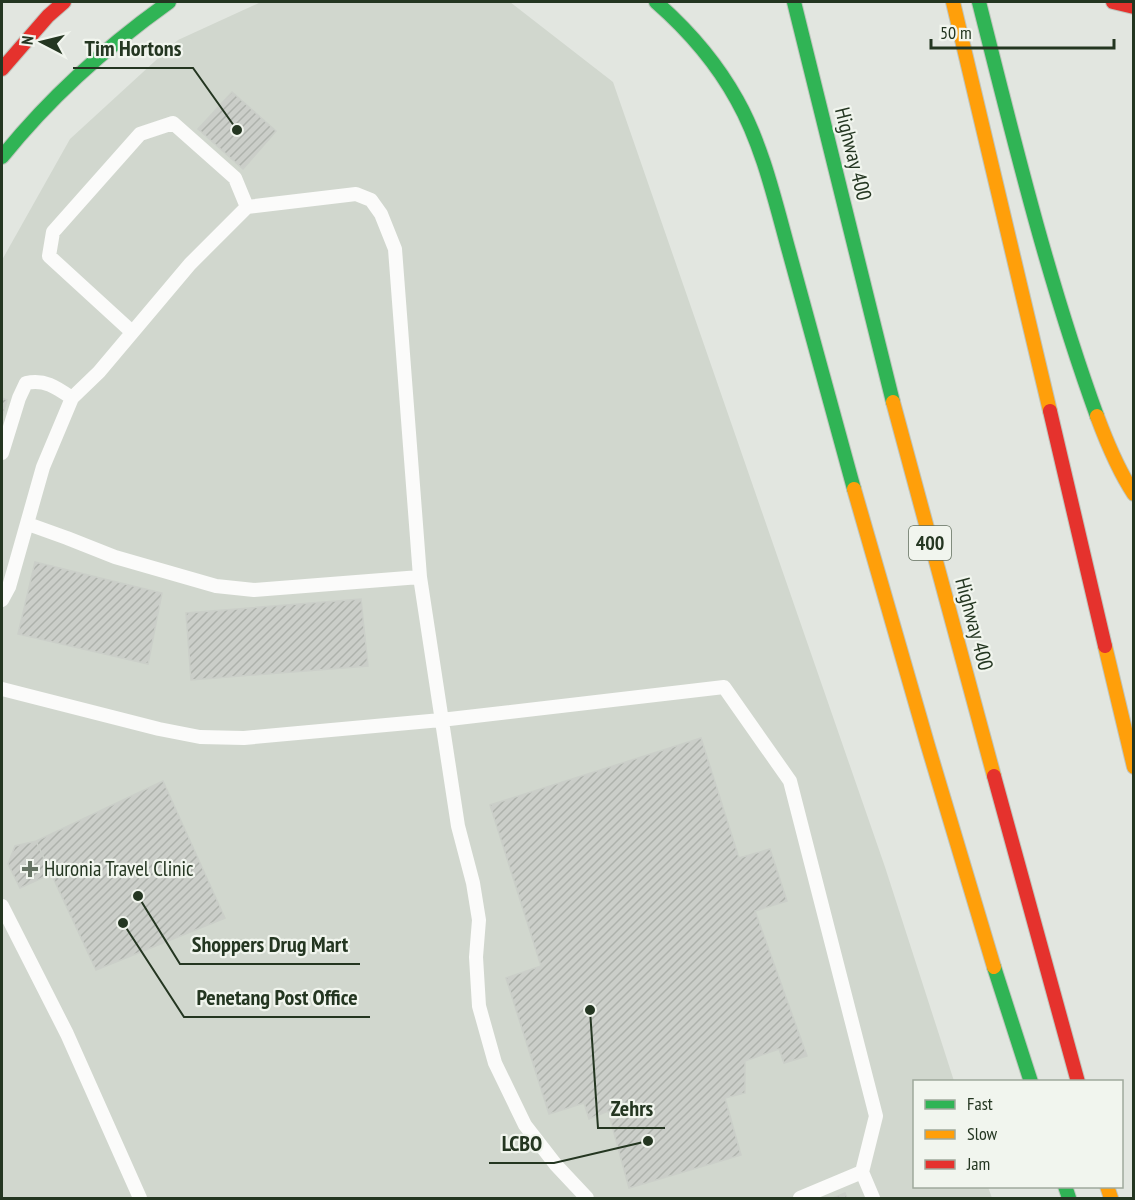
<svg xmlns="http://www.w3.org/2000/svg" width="1135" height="1200" font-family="'PT Sans Narrow',sans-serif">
  <defs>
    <pattern id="building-hatch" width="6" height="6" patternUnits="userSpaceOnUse" patternTransform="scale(1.5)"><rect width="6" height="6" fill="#cbcec9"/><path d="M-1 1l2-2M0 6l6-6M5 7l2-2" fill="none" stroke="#aeb2ac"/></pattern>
  </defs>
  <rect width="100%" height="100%" fill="#e2e6e0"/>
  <path fill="#d1d7ce" d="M261,2H510L613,82L885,867L954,1081L914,1082V1186L988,1187L992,1198H2V260L70,139L178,40Z"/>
  <path fill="url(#building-hatch)" stroke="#cbcfc9" stroke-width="1.5" d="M232,92L276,131L243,169L198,129Z
    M2,398L7,400L2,418Z
    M35,562L162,593L148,664L18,634Z
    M361,599L368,666L191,680L186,613Z
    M701,738L739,858L770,849L787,901L755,911L807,1056L784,1063L779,1049L745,1061V1093L725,1098L741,1155L629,1188L608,1111L589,1119L584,1103L549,1114L506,978L541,966L490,805Z
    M163,781L225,918L96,970L36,841Z
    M36,841L51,874L20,888L8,864L15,846Z
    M845,1193L847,1198H833Z"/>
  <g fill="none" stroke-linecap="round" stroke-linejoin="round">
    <g stroke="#bfc5bd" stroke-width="16">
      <path id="fast" d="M656,2C688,30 716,62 737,100C763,146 776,205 790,255C811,333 833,411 854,489
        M794,2L893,402
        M979,2C1014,141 1048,281 1097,416
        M2,157C50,97 106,47 169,2
        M994,967L1031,1082
        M1065,1186L1069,1198"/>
    </g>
    <g stroke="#bfc5bd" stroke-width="16">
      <path id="slow" d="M953,2L1050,411
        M893,402L994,776
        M1097,416C1107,443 1118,470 1134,494
        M854,489L928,746L994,967
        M1105,646L1134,767
        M1107,1186L1111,1198"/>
    </g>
    <g stroke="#bfc5bd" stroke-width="16">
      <path id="jam" d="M1113,2L1134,7
        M2,69L48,16L64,2
        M1050,411L1105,646
        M994,776L1078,1082"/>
    </g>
    <path stroke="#fbfbfa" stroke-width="14" d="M132,332L49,256L53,232L140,134L173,123L235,178L247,207
      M2,453L19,398L26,383C45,379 56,387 72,398
      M28,524L67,538L115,557L216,586L254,590L420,577
      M2,600L9,587L43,467L72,398L99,372L190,264L247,207L356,194L371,200L381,214L395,249L420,577L458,826L473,883L479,920L476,957L479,1006L495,1063L525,1125L556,1165L587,1198
      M2,689L159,729L200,737L244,738L441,720L724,687L790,781L876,1116L862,1172L873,1198
      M2,906L67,1034L140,1198
      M800,1198L862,1172"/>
    <use href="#fast" stroke="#30b455" stroke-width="14"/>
    <use href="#slow" stroke="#ff9f0a" stroke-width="14"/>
    <use href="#jam" stroke="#e5322d" stroke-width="14"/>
  </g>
  <path fill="#667464" stroke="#f1f5ee" stroke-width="2" d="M27 860h6v6h6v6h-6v6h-6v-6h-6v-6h6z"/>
  <g text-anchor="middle" stroke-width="4.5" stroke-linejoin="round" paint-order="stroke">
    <rect fill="#f1f5ee" stroke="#626f5e" stroke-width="1.5" x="909" y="526" width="42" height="34" rx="4.5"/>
    <g font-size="20" font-weight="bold" fill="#243621">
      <text x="930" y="550">400</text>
    </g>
    <g font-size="21" fill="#243621" stroke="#f1f5ee">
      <text transform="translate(853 154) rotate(76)" y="7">Highway 400</text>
      <text transform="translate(974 624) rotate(75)" y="7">Highway 400</text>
    </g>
    <g font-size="21" fill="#243621" stroke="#f1f5ee" text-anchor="start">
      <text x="44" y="876">Huronia Travel Clinic</text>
    </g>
  </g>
  <path fill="none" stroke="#243621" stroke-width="2" d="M237 130L193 68H73M138 896L180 964H360M123 923L184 1017H370M590 1010L598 1128H665M648 1141L554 1163H489"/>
  <g fill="#243621" stroke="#f1f5ee" stroke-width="2">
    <circle cx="237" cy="130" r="6"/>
    <circle cx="138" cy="896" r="6"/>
    <circle cx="123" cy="923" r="6"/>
    <circle cx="590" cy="1010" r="6"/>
    <circle cx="648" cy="1141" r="6"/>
  </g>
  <g font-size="22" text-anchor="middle" font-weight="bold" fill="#243621" stroke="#f1f5ee" stroke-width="4.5" stroke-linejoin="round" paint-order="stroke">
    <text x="133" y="56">Tim Hortons</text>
    <text x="270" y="952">Shoppers Drug Mart</text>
    <text x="277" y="1005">Penetang Post Office</text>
    <text x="632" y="1116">Zehrs</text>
    <text x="522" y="1151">LCBO</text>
  </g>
  <rect width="1135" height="1200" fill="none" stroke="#243621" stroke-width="6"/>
  <rect x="913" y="1080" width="210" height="108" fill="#f1f5ee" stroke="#9fa99c" stroke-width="1.5"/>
  <rect x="925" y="1100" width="30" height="9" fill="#30b455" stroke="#9fa99c" stroke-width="1.5"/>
  <text x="967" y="1110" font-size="18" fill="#243621">Fast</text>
  <rect x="925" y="1130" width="30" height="9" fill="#ff9f0a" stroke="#9fa99c" stroke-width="1.5"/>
  <text x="967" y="1140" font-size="18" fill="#243621">Slow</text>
  <rect x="925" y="1160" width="30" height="9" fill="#e5322d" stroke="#9fa99c" stroke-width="1.5"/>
  <text x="967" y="1170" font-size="18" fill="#243621">Jam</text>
  <g transform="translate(42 42) rotate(277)" stroke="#f1f5ee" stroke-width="4.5" paint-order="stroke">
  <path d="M0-4.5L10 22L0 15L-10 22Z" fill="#243621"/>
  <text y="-9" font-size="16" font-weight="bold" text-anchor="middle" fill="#243621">N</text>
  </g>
  <path d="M931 39v9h183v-9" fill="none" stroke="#243621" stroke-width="3"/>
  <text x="940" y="39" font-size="18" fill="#243621" stroke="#f1f5ee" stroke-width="4.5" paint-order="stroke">50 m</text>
</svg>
